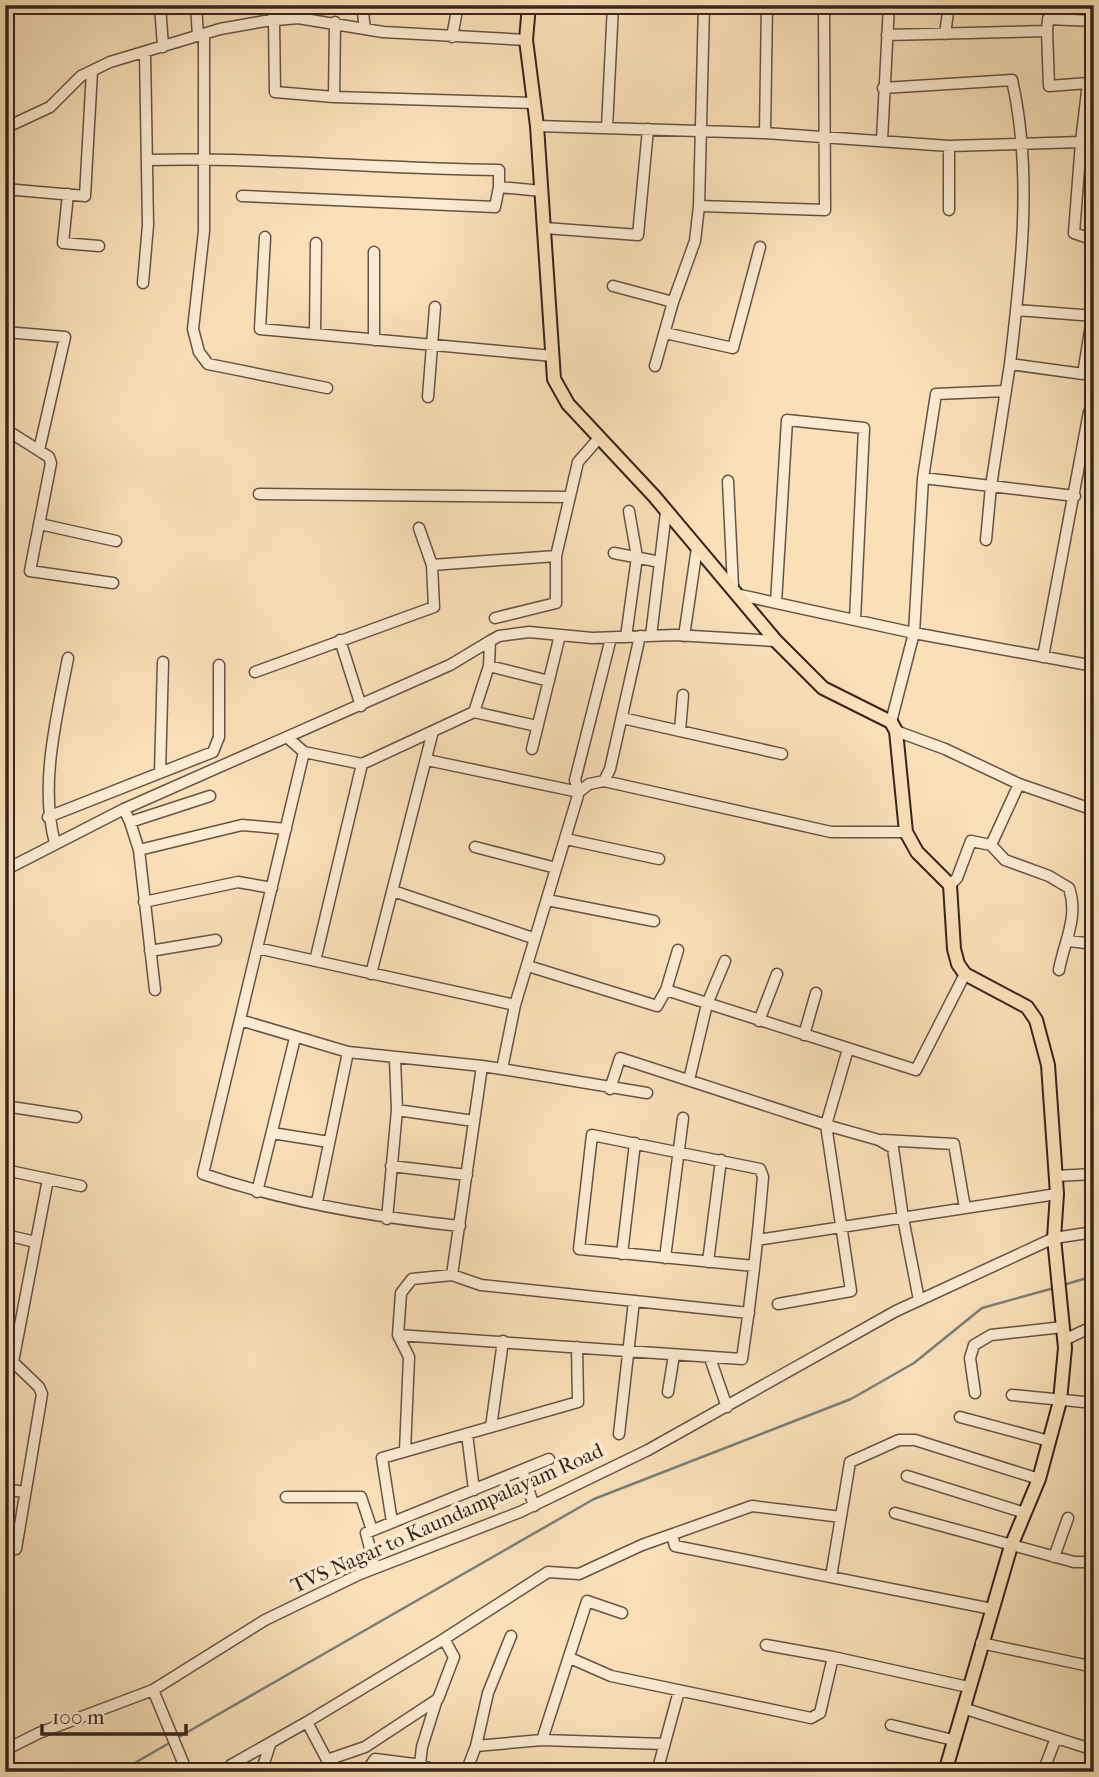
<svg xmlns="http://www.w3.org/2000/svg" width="1099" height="1777" font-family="'IM FELL French Canon',serif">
  <rect width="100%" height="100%" fill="#f9e0b8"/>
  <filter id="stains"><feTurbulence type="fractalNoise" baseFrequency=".00286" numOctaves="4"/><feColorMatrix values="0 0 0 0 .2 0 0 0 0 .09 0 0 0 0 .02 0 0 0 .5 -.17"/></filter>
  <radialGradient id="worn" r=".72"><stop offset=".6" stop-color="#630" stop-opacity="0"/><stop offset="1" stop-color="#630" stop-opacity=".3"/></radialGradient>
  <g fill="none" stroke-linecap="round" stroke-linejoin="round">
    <path stroke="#777f7b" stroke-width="2.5" d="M1063,1285L1094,1276
      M177,1738L594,1499L851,1399L914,1363L982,1308L1054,1288
      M119,1772L171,1742"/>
    <g stroke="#655444" stroke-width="13">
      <path id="minor" d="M160,5L163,47
        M196,5L198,36
        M362,5L365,29
        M273,21L274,5
        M274,21L275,92L334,97L535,103
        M1047,31L1049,86L1088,83L1081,142L1094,141
        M204,34V231L193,329L199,352L208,364L327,388
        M945,34L949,5
        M887,35L1047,31L1048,19L1094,21
        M452,37L458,5
        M883,88L1012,80C1033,172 1021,272 1010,364
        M334,97L335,22
        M537,126L765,133L949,146L1081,142L1074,233L1094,240
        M5,128L50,107L81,76L110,62L220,29L265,21L298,18L383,32L526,40
        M607,128L613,5
        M765,133L767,5
        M882,140L889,5
        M147,160C265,157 381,169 499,170V187L542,191
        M5,189L85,196L92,71
        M68,194L63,243L99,246
        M242,196L495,207L499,187
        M699,206L825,210L824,5
        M949,210V146
        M545,228L638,235L648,129
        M265,237L260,329L553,356
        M143,283L148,225L145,53
        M613,286L673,302L695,241L699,206L704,5
        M1017,310L1094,316
        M5,332L65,337L39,450
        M665,333L733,348L760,247
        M315,334L316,243
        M374,340V252
        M655,366L673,302
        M428,397L435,307
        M5,429L49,457L51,463L30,571L113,583
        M923,478L936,394L1006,391
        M728,481L733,587
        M259,494L570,497
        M40,524L116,541
        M419,528L432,565
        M986,540L991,486L1075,496
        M614,553L660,562
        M740,595L914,633L923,478L991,486L1010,364L1083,374L1094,306
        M776,603L787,420L864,428L855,620
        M495,618L556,603V556L578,462L599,438
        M651,636L666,512
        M684,636L697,548
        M626,637L637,557L629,511
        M611,638L575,780L579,792L515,1005L502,1069L482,1066L452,1275L481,1285L749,1313
        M340,640L361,706
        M1043,657L1089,412
        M489,666L549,681
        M255,672L434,607L432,565L556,556
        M474,712L537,726
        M622,718L782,754
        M891,722L914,633L1094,666
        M680,731L683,695
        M896,731L945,749L1019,784L1094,810
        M289,739L304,752L362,764L474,712L489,666L490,641L499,636L529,632L592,638L675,635L776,641
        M532,749L560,635
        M304,752L203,1174C286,1202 373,1217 460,1226
        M427,760L579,792L589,784L604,781L610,769L640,636
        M160,773L163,662
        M604,781L831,832H906
        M1089,808L1094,789
        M124,809L130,822L210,796
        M48,817L213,752L219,737V665
        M130,822L139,850L155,990
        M566,839L659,859
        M55,843C39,785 57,716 68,658
        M991,845L1005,860L1049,876L1069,888C1079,917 1064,942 1059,970
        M475,847L556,868
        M139,850L242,825L286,829
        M5,870L124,809L450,665L490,641
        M950,885L957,878L971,841L991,845L1019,784
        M393,891L533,938
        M547,900L654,921
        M144,902L238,882L272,888
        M1069,941L1094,944
        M257,948L515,1005
        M150,951L216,940
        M315,961L362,764
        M528,966L657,1006L666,990L678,950
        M371,974L433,731
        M666,990L916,1070L965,974
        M240,1020L348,1052L482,1066
        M759,1021L777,974
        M804,1035L816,993
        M5,1037H6
        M848,1049L826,1125L879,1140L893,1148L903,1218L919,1300
        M502,1069L647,1093
        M689,1080L707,1004L725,961
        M610,1089L620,1058L826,1125L851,1291L778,1304
        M5,1106L76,1117
        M397,1110L474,1121
        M272,1133L329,1142
        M883,1140L954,1144L965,1208
        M391,1166L467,1175
        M5,1170L81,1186
        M1055,1176L1094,1174
        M257,1192L295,1038
        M317,1202L348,1052
        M387,1219L397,1110L395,1059
        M5,1235L36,1242
        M757,1240L1057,1194
        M622,1254L635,1143
        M665,1258L683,1118
        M708,1262L721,1160
        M398,1335L742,1359C751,1299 758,1238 763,1177L760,1169L592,1135L579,1249L754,1266
        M1064,1340L1094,1326
        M710,1358L727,1407
        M13,1362L39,1387L42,1394L16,1549
        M5,1376L13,1362L48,1179
        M668,1392L674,1355
        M975,1393L970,1358L974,1345L991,1335L1063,1327
        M1012,1395L1094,1403
        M960,1417L1049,1441
        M491,1427L503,1341
        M467,1434L474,1490
        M619,1434L634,1301
        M405,1451L409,1357L398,1335L401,1293L412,1279L452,1275
        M522,1470L534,1506
        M907,1476L1025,1513
        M5,1489L24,1492
        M286,1497H361L372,1530
        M895,1513L1074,1562H1094
        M392,1522L382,1458L578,1402L577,1347
        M672,1535L675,1546L992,1609
        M1054,1557L1068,1518
        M375,1568L366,1533L549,1459
        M831,1577L850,1462L899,1440H915L1039,1479
        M981,1643L1094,1667
        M766,1645L833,1657
        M570,1658L611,1676L811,1718L820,1713L833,1657L968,1687
        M153,1690L187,1772
        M963,1708L1094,1750
        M307,1722L444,1639
        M891,1725L953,1740
        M542,1740L587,1601L622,1613
        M476,1746L488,1693L511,1636
        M5,1750L39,1733L153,1690L265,1620L360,1574L520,1512L648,1450L896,1311L1054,1238L1094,1232
        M327,1760L335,1772
        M226,1772L231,1765L307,1722L327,1760L365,1747L438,1699L454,1657L444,1639L548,1572L579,1574L642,1545L752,1506L841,1517
        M261,1772L270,1745
        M366,1772L375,1759L422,1765L437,1772
        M419,1772L422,1747L437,1699
        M466,1772L476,1746L542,1740L664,1744
        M657,1772L679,1691
        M1043,1772L1056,1738"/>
    </g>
    <g stroke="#34261d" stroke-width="16">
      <path id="major" d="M529,5L526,40L537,126L554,379L568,404L654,496L776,641L823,688L891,722L896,731L906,832L917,852L950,885L954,949L958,964L965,974L1027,1007L1036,1020L1048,1065L1057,1194L1054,1238L1065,1348L1060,1401L1039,1479L1011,1546L945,1772"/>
    </g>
    <use href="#minor" stroke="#fbebd1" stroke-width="10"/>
    <use href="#major" stroke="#f9e0b8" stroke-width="12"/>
  </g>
  <g text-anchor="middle" stroke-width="7" stroke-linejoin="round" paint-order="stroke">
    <g font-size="21" fill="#34261d" stroke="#fbebd1">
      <text transform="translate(447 1518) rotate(-24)" y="7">TVS Nagar to Kaundampalayam Road</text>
    </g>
  </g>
  <rect width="1099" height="1777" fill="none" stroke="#f9e0b8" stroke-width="28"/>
  <rect x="7" y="7" width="1085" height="1763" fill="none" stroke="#34261d" stroke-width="3.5"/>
  <rect x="14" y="14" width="1071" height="1749" fill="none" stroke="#34261d" stroke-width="2"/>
  <path d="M42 1724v10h144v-10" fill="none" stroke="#34261d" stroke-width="3.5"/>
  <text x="52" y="1724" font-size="21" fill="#34261d" stroke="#fbebd1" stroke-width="5" paint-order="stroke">100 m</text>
  <rect width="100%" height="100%" filter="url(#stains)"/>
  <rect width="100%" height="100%" fill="url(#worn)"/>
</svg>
